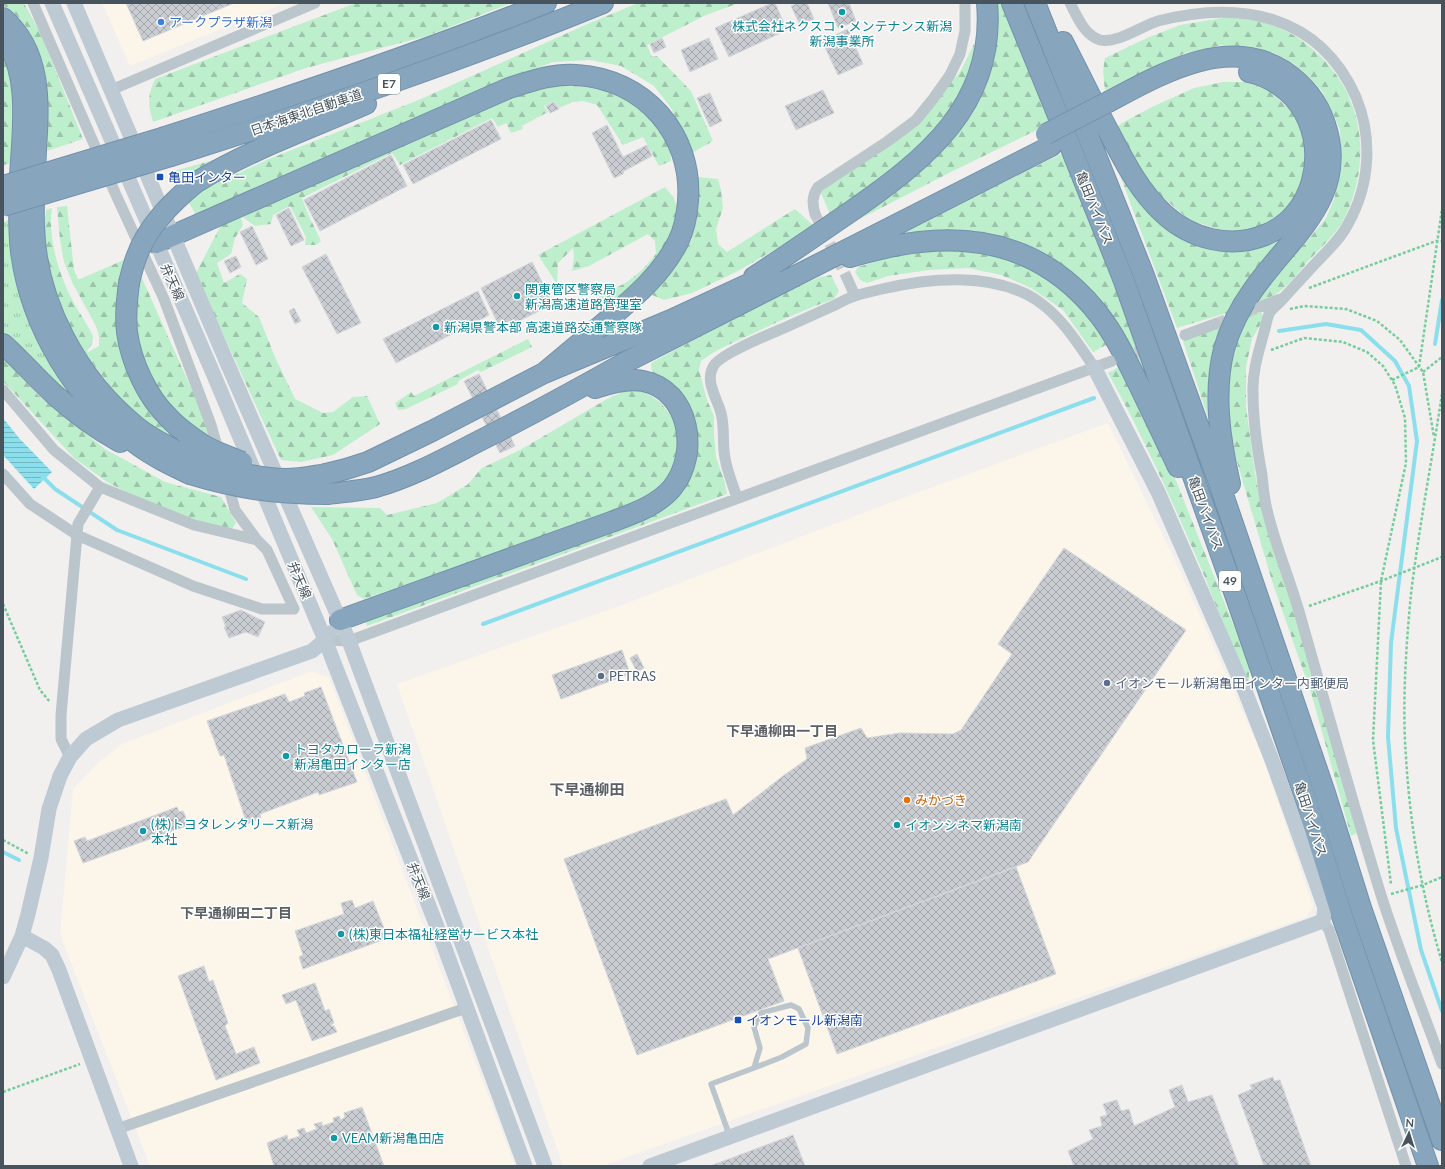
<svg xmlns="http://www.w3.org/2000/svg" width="1445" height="1169" font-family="Lato,'Noto Sans JP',sans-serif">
  <defs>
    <pattern id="grass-tufts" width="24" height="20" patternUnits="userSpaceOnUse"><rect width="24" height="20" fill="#beefcd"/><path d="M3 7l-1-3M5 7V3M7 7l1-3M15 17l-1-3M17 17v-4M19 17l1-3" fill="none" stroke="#9cc4aa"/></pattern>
    <pattern id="forest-firs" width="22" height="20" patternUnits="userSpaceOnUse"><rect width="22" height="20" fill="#beefcd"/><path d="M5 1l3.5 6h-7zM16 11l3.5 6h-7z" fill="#9cc4aa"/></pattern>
    <pattern id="water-rules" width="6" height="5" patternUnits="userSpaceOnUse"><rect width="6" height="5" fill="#8bdfec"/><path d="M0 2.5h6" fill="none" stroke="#73b7c2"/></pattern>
    <pattern id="building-cross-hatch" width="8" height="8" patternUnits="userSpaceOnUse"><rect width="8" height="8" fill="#c9cdd2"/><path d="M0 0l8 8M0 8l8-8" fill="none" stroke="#a5a9ae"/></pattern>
  </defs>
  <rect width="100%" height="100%" fill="#f2efef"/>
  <path fill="#fcf5e9" d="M102,3H285L130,66Z
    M1108,423L1180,571L1262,755L1313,906L1307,917L602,1166H563L397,684L622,605L900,499Z
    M312,671L329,678L515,1166H150L60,934L73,789L99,762L122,744Z"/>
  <path fill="url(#grass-tufts)" d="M12,219L26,309L43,353L68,390L65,397L3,333V222Z"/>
  <path fill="url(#forest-firs)" d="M3,3H24L41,34L83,139L47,151C49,109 52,65 27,28C21,19 12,12 3,5Z
    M356,3H511L427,36L306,68L153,122C148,104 147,97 155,79Z
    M638,3H739L706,15L647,45L652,57L657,56L691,91L713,141L692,153L671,108L654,86L621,66L590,60L553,62L524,73L197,217L188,201L194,194L269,159L421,99L585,25Z
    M995,3H1001L1053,122L953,171L848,225L847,221L967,116Z
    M1228,17C1265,19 1294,30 1320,56C1364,99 1371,159 1346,215C1339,231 1320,249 1308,261C1300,271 1289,285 1279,292C1273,296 1266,299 1260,302L1263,320L1252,339L1246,367V407L1256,479L1263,513L1294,611L1357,833L1351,836L1312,696L1272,581L1235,455L1230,421L1227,388L1234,341L1262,291L1309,239L1326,218L1334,199L1342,165L1340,130L1331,109L1322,91L1307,75L1293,63L1276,54L1255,47L1222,45L1185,53L1105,91L1103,71L1105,58L1147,38L1180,25Z
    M974,44C978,53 973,63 970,73C948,140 885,176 830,214L820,191L916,126L960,72Z
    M3,52L14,75L12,163L3,165Z
    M1223,82H1246L1271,92L1293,113L1306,137L1307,169L1298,193L1283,213L1259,229L1231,233L1189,220L1158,193L1143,174L1118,126L1122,123L1152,107L1194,88Z
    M558,85L585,87L610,92L643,110L657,128L670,149L671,161L659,166L643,137L623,145L597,105L583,101L573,102L559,108L555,101L544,106L548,112L522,126L523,129L511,133L506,123L498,127L492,118L400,165L392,153L302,198L308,214L321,241L316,245H305L306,237L290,206L273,215L271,224L255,226L241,216L481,109L533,90Z
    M1065,152L1152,386L1148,388L1061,266L906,239L903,232Z
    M232,155L180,184L174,171Z
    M1115,162L1187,238L1291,228L1230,312L1177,328Z
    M698,177L718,179L721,190L723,208L716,229L718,244L727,252L795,209L813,225L802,234L736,272L692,293L664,300L652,295L672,271L692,239L697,206Z
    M665,187L674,198L678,211L671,234L663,250L647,274L622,298L599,312L597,298L627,282L642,270L656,254L655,241L648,234L589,266L572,271L574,257L573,248L558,263L557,284L538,255Z
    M67,206L74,270L78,279H80L126,259L118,300L117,336L128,370L187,448L152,426L135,414L112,388L75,341L64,316L55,291L46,249L44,229L46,210L52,208C47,237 60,279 75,305C78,311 92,331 93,337C93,342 91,347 87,351L88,352L99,346V336L96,326L73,284L64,262L60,240L57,207Z
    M231,214L241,218L243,225L235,238L231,254L217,263L224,283L240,274L247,279L242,303L259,317L275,357L295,399L323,413L333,412L353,397L367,396L380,424L333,455L301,462L281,460L201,286L196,273L222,223Z
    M963,249L996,252L1034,266L1058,283L1089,317L1106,345L1093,352L1063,310L1031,288L1001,275L968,268L929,270L888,276L867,283L860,280L855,272L858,267L906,252Z
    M831,275L839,291L834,299C806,309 779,321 752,334C734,342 717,349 701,361L699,370L707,400L714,416V433L716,457L724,480L727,494L367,626L365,619L676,495L687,483L699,442L695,421L684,399L670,381L652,373L651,363L763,302L820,277Z
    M141,276L200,408L213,442L188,427L158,390L144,363L138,342L135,316L136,291Z
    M1230,321L1215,424H1210L1183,341Z
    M528,339L532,347L481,372L478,370L458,381V384L406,409L398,410L395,403L411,392L414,396Z
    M3,357L38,395L105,449L165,482L221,497L236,523L231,530L219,529L138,498L107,482L74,458L3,381Z
    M1121,366L1158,437L1179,488L1249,664V681C1232,646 1218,611 1204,575C1175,507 1144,438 1108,373Z
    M625,391H643L660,402L675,421L678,439V455L670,474L653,491L625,508L364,599L357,595L332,539L311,507L380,508L387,515L437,503L467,485L482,468L520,450L607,399Z"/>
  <path fill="url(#water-rules)" d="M3,418L19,438L52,472L34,489L3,455Z"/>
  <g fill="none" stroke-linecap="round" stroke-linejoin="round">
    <path stroke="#8bdfec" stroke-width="4" d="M1279,331L1326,324L1361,330L1395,361L1409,386L1417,441L1391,643L1388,737L1396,828L1421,950L1442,1011
      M1435,344L1442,300
      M41,475L55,489L117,530L246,579
      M483,624L1094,398
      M3,852L19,860"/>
  </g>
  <path fill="url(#building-cross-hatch)" stroke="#d3d6db" d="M126,3H234L143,41Z
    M772,3H775L787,30L729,57L715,28Z
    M798,3H807L814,19L800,25L791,6Z
    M828,3H849L856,21L838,28Z
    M848,29L863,64L838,75L822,41Z
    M662,38L666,47L654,53L650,44Z
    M709,38L718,59L690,72L681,50Z
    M823,90L834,113L796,130L785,106Z
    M710,93L722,121L710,127L697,98Z
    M554,102L559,109L550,113L546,106Z
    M491,120L501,139L413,184L403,165Z
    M607,125L623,157L647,145L652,156L624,171L623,174L614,178L592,133Z
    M391,155L407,186L320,231L304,200Z
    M289,208L304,240L291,246L276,215Z
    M252,226L268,259L256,265L240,232Z
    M326,254L361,323L337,334L302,267Z
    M236,256L241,267L230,273L224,261Z
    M532,262L553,304L501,330L481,288Z
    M478,291L489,315L396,363L383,339Z
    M294,308L301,321L295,324L289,311Z
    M479,374L515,446L500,453L464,381Z
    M1064,548L1186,630L1028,862L768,959L784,1001L637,1055L564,859L726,799L733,815L783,776L807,759L805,748L861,728L867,738L900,733L953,734L961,730L1012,654L998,644Z
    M241,610L265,622L258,637L246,632L229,638L224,627H226L222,617Z
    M622,650L630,674L561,699L552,675Z
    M637,654L644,668L637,672L630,658Z
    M321,687L357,782L319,795L318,792L260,814L261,818L247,824L224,755L220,756L207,721L285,694L289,702L305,696L304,693Z
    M177,807L179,812L183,811L189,825L83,863L74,841L85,837L87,841Z
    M1016,867L1056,974L837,1054L798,948Z
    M352,900L355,908L373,901L388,938L303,969L299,957L303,955L295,931L344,914L341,903Z
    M204,966L209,982L213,980L228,1023L225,1026L236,1054L254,1047L260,1063L216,1080L178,976Z
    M315,983L325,1011L329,1009L334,1023L331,1025V1026H334L337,1032L312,1041L296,1000L286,1004L282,995Z
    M1273,1077L1274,1081L1280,1080L1311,1166H1264L1238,1095L1252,1089L1250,1085Z
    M1182,1085L1188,1102L1212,1095L1239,1166H1074L1068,1151L1093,1139L1089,1130L1102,1126L1100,1117L1107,1115L1103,1104L1117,1100L1121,1111L1129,1109L1134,1126L1175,1107L1169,1090Z
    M362,1107L384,1166H274L267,1143L287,1135L288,1140L300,1136L297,1130L304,1128L306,1133L317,1129L314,1124L322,1122V1126L334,1122L333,1118L339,1116L341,1120L345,1117L344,1113Z
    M793,1135L805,1166H710Z"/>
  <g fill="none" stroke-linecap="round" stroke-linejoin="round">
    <path stroke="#c7c8ca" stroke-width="11" stroke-dasharray="11 5.5" stroke-linecap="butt" d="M815,214L847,278
      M1215,324L1260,307
      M1120,358L1185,335"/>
    <g stroke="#7291aa" stroke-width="22">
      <path id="highway" d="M1012,3L1057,113L1124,281L1237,600L1306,800L1342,916L1428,1166
        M1035,3L1143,273L1218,480L1325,793L1362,911L1442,1140
        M3,18C42,52 39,103 36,150C35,176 33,201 34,226C36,303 78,380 138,428C155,441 176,451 196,460
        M3,38C32,70 22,137 20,176C19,201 18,227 21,252C31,327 74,398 135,443C152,456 171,465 190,474
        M1063,42C1079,73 1094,104 1110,134C1125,163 1140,192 1164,214C1191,239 1231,249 1265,235C1313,216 1328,155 1304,112C1293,92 1272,77 1249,72
        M1110,101C1161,74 1227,35 1284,71C1303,84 1318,102 1325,124C1350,197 1289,238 1253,290C1240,308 1230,328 1224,349C1213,393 1220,440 1230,484
        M165,137C293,96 421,53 546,3
        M171,156C317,110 461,61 603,3
        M195,183C249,150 309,129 366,104
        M156,243L509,88C531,81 553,73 577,75C644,79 693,134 688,201C687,215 684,230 678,242C661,276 631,300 603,324C583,340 564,357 544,373
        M850,257C863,253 876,250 889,247C973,229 1046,246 1100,316C1116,337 1127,361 1139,385C1152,412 1165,439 1178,467
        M754,277C786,256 818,234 850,212C925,160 996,105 987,3
        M129,283C127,299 125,315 127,332C131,362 147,397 169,418C179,429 191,437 203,445
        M3,344C22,361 38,380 56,396C76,414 97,429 120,442
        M326,474L346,469L368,462L432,431L544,373L671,320L770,274
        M328,494C344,492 360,491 376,487C415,476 451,455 487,437C534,413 580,388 626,362L1051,146
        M340,620L611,522C632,514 657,506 672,488C700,454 690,390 643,381C627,378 610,383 595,388"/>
    </g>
    <path stroke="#76cd9c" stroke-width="2.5" stroke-dasharray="3 2" stroke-linecap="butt" d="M1309,288L1436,241H1442
      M1290,309L1304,306L1346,309L1377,321L1400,340L1423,372L1434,437
      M1271,350L1304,338L1343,342L1367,352L1383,366L1395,385L1405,418L1406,463L1381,581L1373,740L1391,884
      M1423,372L1442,357
      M1392,380L1419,367L1442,209
      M1442,394C1432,460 1419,527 1411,594C1406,646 1402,705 1406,757C1410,826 1422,896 1442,962
      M3,604L40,690L50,702
      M1309,606L1381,581L1442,557
      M3,840L29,854
      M1391,894L1423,885L1442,877
      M3,1092L80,1064"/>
    <path stroke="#bbc5cc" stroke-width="5.5" d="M730,1137L711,1084L754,1068L760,1048L754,1027L761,1013L791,1005L799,1009L808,1028L806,1044L782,1057L754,1068"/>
    <path stroke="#bbc5cc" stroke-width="11" d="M33,3L116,195L164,299L211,425L219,453
      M1070,3C1077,16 1084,35 1100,40C1116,44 1142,26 1158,21C1240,0 1319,14 1356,97C1373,138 1370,185 1348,224C1340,240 1325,253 1313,266C1302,278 1291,290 1280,302C1277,305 1273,308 1270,312C1267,317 1266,326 1264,332C1259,351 1252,372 1253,393C1253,420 1257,448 1262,475C1263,487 1264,498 1267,510C1276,548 1292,584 1302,622C1328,713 1353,804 1381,895C1399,952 1422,1008 1442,1064
      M111,90L315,3
      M815,214C812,203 812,196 818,187L888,141L916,120L933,99L950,75L960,54L965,31V3
      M847,278L855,296
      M1260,307L1280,299
      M1185,335L1215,324
      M3,390L54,450L100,487L194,525L257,540
      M3,474L30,504L77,535L193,586L262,609H294L267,550L257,540L235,510L227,481
      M737,498C733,485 727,471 725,458C722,443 725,428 721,413C717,398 705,382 713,367C718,355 770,334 784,328C800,321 817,313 833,306C841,302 848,298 855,296C864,293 873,291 882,289C929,278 991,272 1035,299C1061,316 1077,342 1094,367
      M325,640L349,641L1112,361
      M70,757L61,739V715L77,535L78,524L100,487
      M1323,921L1329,930L1406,1166
      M117,1129L466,1008"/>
    <path stroke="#bdc9d3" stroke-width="15" d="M52,3L213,373L325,640L436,924L525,1166
      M74,3L228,365L349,641L545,1166
      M22,936L44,948L52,955L59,970L131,1166
      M3,977L22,936L28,914L41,858L49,809L60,776L70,757L86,739L118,720L312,651L325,640L330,633
      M650,1166L1323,921L1325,908L1275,768L1245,691L1158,492L1094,367"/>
    <use href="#highway" stroke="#87a6be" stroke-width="20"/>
    <g stroke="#7291aa" stroke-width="22" stroke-linecap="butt">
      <path id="highway-bridge" d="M1046,134L1110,101
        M3,186L165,137
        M3,206L171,156
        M129,283C131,275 133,266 136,258C147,227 170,204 195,183
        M203,445L217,452L242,462
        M196,460C225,469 256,479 286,479C300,479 313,476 326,474
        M190,474C239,489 277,494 328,494"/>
    </g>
    <use href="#highway-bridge" stroke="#87a6be" stroke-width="20"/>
  </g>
  <g fill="#0f9aa8" stroke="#fff" stroke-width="1.5">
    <circle cx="842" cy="12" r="4"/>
    <circle cx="517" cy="296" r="4"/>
    <circle cx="436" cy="327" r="4"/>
    <circle cx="286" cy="756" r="4"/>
    <circle cx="897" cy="825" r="4"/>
    <circle cx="143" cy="831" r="4"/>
    <circle cx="341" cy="934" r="4"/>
    <circle cx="334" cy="1138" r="4"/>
  </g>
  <circle fill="#3f7fe0" stroke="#fff" stroke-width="1.5" cx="161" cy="22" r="4"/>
  <g fill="#1a4fb4" stroke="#fff" stroke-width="1.5">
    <rect x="156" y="173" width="8" height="8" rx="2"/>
    <rect x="734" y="1016" width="8" height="8" rx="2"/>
  </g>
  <g fill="#5c6f8a" stroke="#fff" stroke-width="1.5">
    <circle cx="601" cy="676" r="4"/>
    <circle cx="1107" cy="683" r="4"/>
  </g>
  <circle fill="#e8710a" stroke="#fff" stroke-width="1.5" cx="907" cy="800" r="4"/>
  <g text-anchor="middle" stroke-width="3" stroke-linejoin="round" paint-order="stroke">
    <g fill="#fff" stroke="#7e878e" stroke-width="1">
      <rect x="378" y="74" width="22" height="20" rx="3"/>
      <rect x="1219" y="571" width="22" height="20" rx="3"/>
    </g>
    <g font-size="12" font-weight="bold" fill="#47545d">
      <text x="389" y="88">E7</text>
      <text x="1230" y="585">49</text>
    </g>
    <g font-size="13" fill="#366cbe" stroke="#fff" text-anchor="start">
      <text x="169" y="27">アークプラザ新潟</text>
    </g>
    <g font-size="13" fill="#0d838f" stroke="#fff" text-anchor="start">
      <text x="842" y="31" text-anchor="middle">株式会社ネクスコ・メンテナンス新潟<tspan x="842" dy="15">新潟事業所</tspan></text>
      <text x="525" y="294">関東管区警察局<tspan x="525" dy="15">新潟高速道路管理室</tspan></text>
      <text x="444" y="332">新潟県警本部 高速道路交通警察隊</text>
      <text x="294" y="754">トヨタカローラ新潟<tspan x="294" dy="15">新潟亀田インター店</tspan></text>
      <text x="151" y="829">(株)トヨタレンタリース新潟<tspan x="151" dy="15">本社</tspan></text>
      <text x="905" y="830">イオンシネマ新潟南</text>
      <text x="349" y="939">(株)東日本福祉経営サービス本社</text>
      <text x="342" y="1143">VEAM新潟亀田店</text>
    </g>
    <g font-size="13" fill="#47545d" stroke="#fff">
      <text transform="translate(306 112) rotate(-19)" y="5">日本海東北自動車道</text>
      <text transform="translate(1095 208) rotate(68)" y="5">亀田バイパス</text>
      <text transform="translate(173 282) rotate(66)" y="5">弁天線</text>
      <text transform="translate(1206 513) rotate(70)" y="5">亀田バイパス</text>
      <text transform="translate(300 580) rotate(67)" y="5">弁天線</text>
      <text transform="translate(1311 819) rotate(72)" y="5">亀田バイパス</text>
      <text transform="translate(419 881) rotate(69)" y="5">弁天線</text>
    </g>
    <g font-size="13" fill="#164399" stroke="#fff" text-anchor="start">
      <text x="168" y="182">亀田インター</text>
      <text x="746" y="1025">イオンモール新潟南</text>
    </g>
    <g font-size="13" fill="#4e5e75" stroke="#fff" text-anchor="start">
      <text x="609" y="681">PETRAS</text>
      <text x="1115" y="688">イオンモール新潟亀田インター内郵便局</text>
    </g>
    <g font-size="13" fill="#c56008" stroke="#fff" text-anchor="start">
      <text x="915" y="805">みかづき</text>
    </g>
    <g font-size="14" font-weight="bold" fill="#5c6064" stroke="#fff">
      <text x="782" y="736">下早通柳田一丁目</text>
      <text x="236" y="918">下早通柳田二丁目</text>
    </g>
    <g font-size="15" font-weight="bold" fill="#5c6064" stroke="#fff">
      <text x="587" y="795">下早通柳田</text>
    </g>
  </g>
  <rect width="1445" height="1169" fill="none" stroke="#47545d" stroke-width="8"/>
  <g transform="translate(1409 1133) rotate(4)" stroke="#ffffff" stroke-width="3" paint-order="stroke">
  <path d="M0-3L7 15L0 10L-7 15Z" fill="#47545d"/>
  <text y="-6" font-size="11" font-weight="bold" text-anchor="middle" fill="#47545d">N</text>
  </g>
</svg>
